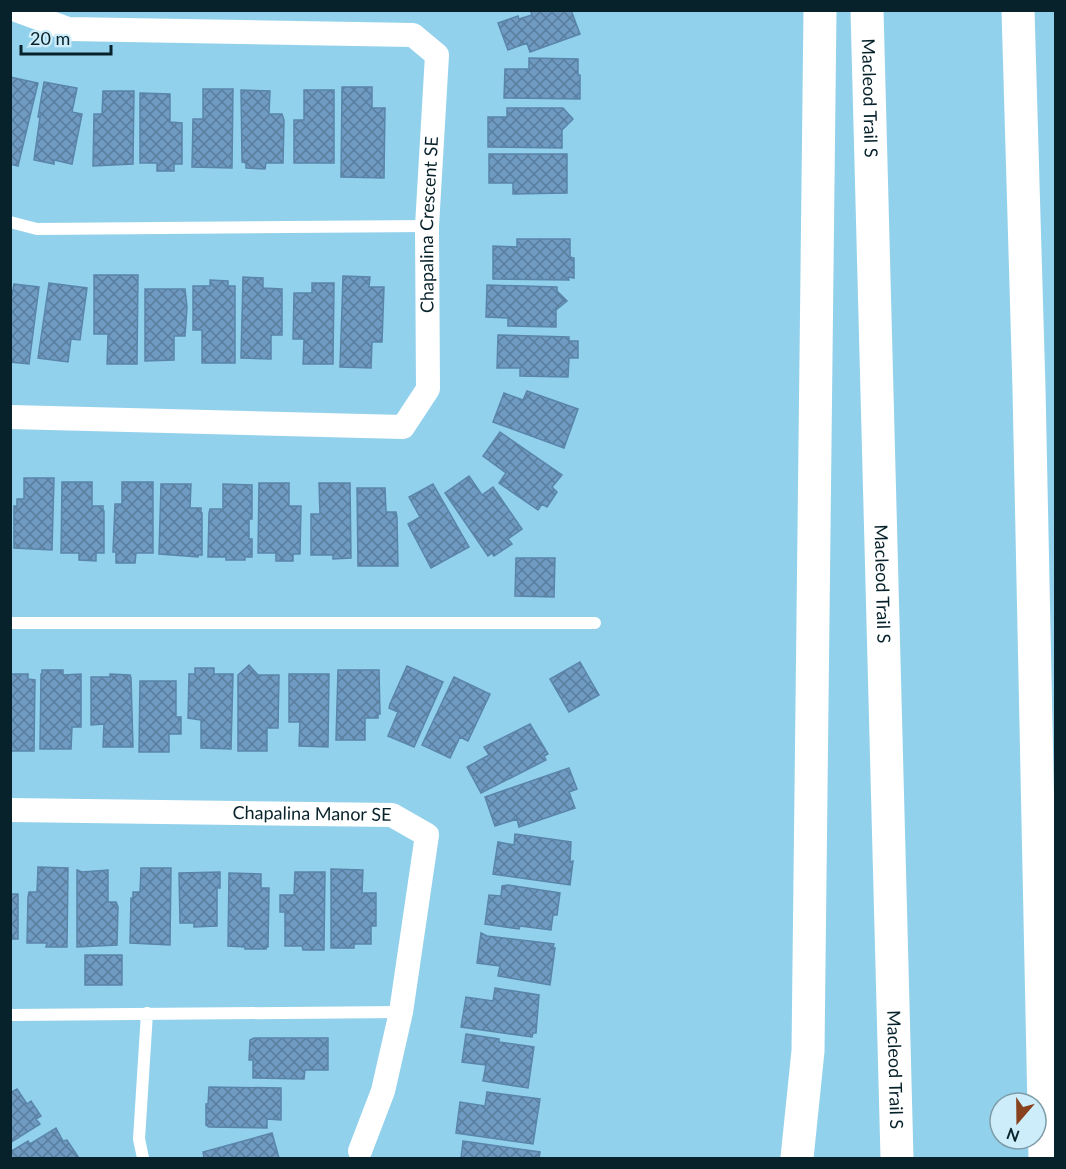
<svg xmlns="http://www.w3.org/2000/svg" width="1066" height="1169" font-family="Lato,sans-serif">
  <defs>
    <pattern id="building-cross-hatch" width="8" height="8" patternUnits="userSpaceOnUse" patternTransform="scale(1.5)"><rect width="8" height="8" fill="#6f9ac1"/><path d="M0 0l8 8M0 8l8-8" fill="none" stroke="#597d9d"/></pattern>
  </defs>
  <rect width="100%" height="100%" fill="#92d1ec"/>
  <path fill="url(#building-cross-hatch)" stroke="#5a85aa" stroke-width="1.5" d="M534,10H571L580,34L530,52L527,43L508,50L498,23L518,16L519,19L532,15L531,12Z
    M529,58L578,59V75H580V99L504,98L505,69H529Z
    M10,77L38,83L18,166L10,164Z
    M44,82L77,88L72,112L82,114L72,164L54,160V164L34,160L40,117H38Z
    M342,87H372V108H385L384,178L341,177Z
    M203,89H233L232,168L192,167L193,119H203Z
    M241,90L270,91L269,114H282L284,120L283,163H266L265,169L246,168V163L242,162Z
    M304,90H334V163H294V120H304Z
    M103,91H134L133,164L93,166L94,114H102Z
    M140,93L170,94V122L182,123V164H174V171H157V163H140Z
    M507,108H563L573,119L562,130V148L488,147V117H507Z
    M489,154H567V193L513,194V183H489Z
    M517,239H570V257L574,258V278L568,277L569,280L493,279V246L517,247Z
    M94,275H138L137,364H107L108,334H94Z
    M343,276L370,277L369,287H384L382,342H372L371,368L340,367Z
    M243,277L263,278V288L282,289V335H271V359L241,358Z
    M210,280L228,281V286H235V363H202V330H193V286H210Z
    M49,283L87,288L80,340L71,339L68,362L38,358Z
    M312,283H334L333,364H303L304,339H293L294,293H312Z
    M14,284L39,287L29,364L10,362V295H12Z
    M487,285L557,287V291L567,301L556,310V327L508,326V318L486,317Z
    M145,289H185L187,307L185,336H174V360L145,361Z
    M498,335L569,337V341H578V358H569L568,377L520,376V368H497Z
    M527,391L578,409L564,448L493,422L504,393L523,400Z
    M500,432L562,475L552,487L557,492L547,507L542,504L538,510L499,483L506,473L483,456Z
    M469,476L482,495L493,487L522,529L508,539L512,544L494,556L492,553L488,556L445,493Z
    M24,478H54L52,550L14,548V506H17V499H24Z
    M62,482H92V506H103V511H104V553H96V561L79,560V553H61Z
    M122,482H153V553H136L135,563H116V552H113L115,504H122Z
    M259,483H289V506H301L300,554H293V561H276V553H258Z
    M319,483H350L351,558L333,559V555H311V514H320Z
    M161,484H191L190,508H201V513H202V555H198V557L159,554Z
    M223,484L252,485V519H249V539H252V557H245V560H226V557H208L209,513L210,509H223Z
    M433,484L469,547L431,568L408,524L420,517L409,497Z
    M357,488H385L386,512H396L397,517L398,566H358Z
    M516,558H555L554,597L515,596Z
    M580,662L599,695L569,712L550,679Z
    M249,665L258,675H279L278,728H267V751H238V675Z
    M407,666L443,682L414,747L388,736L398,712L389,708L390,704Z
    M195,668H214V674H233L231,749L201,748V720L188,718L189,674H195Z
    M42,670H63V675L81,674V727H72L71,749H40L41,674H42Z
    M338,670H379L380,714H378V718H365V740H336Z
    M10,674H28V679L35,680L34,751H10Z
    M110,674L130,675L131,678L133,747H103L104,724L91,725V677H110Z
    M289,674H329L328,747L299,746L300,722H289Z
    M454,677L490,694L468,741L460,737L450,758L422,745Z
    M140,681H176V717H181V734H169V752H139Z
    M530,724L548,754L544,756L546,760L481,793L467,767L489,755L484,747Z
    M569,768L577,789L569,792L575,808L519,827L517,819L495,826L485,797Z
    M515,834L571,842L570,862L573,861L570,885L493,874L498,842L514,845Z
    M38,867L68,868L67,947H46L47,943H27L28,897L29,892H37Z
    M141,868H171L170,945L130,943L131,898H133V892H140Z
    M331,869L363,870L362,893H376V926H371V944H354V948H331Z
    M77,870L82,872L108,870V902H116L118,907L117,945L77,947Z
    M220,872V888H217V926L194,927V923H180L179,873Z
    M295,872H325L324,950H303L302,946H285V912H280V895H294Z
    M229,873L261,874V888H269L268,947H266V949H245V947L228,946Z
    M508,885L560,893L557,915H553L551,930L520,926L519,929L485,924L489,895L501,896L502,886Z
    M10,894H18V939H10Z
    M481,933L487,936L554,944L553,947L555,948L550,985L498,976L500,966L477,963Z
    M85,955H122V985H85Z
    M495,988L539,995L536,1033H533L532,1037L461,1027L466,997L493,1001Z
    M466,1034L499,1039V1042L534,1047L528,1088L483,1081L486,1065L462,1062Z
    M254,1038H328V1070H305L304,1079L253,1078V1060H249L250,1040Z
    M209,1087L281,1088V1120L267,1119V1128L209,1127L206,1125V1104H208Z
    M17,1089L27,1104L31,1101L41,1116L36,1119L40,1124L10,1143V1093Z
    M487,1092L540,1099L533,1144L456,1133L460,1102L485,1106Z
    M56,1128L63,1141L67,1140L79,1158H10V1152L28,1141L30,1144Z
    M272,1133L279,1158H204L203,1152Z
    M463,1141L540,1152L539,1158H461Z"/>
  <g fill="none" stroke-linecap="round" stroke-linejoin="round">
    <path stroke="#fff" stroke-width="12" d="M10,222L37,229L427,226
      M10,623H595
      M10,1015L401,1012
      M143,1158L139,1139L147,1013"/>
    <g stroke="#fff" stroke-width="24">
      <path id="s1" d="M10,417L403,427L428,389L427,226L437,55L413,35L68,29L16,10"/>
      <path id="s2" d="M10,810L392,815L427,835L401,1012L383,1091L360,1151"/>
    </g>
    <g stroke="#fff" stroke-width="33">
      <path id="s3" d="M867,10L897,1158"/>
      <path d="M1018,10L1029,389L1045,1158"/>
      <path d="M797,1158L808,1051L820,10"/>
    </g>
  </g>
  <g text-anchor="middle" stroke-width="6" stroke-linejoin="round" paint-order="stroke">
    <g font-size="18" fill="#07222b" stroke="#ceedfa">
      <text dy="6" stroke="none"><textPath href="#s3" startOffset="88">Macleod Trail S</textPath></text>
      <text dy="6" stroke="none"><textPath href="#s1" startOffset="603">Chapalina Crescent SE</textPath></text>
      <text dy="6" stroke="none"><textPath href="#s3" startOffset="574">Macleod Trail S</textPath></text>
      <text dy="6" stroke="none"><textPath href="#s2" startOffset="302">Chapalina Manor SE</textPath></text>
      <text dy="6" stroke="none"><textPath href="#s3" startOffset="1060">Macleod Trail S</textPath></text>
    </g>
  </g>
  <rect width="1066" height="1169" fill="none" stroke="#07222b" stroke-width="24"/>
  <g transform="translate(1018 1121) rotate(200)"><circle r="28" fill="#ceedfa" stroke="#7e9ca7" stroke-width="1.5"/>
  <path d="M0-4.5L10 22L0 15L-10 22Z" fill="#87411c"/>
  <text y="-9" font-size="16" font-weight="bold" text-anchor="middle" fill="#07222b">N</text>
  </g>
  <path d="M21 45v9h90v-9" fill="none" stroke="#07222b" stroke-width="3"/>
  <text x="30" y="45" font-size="18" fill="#07222b" stroke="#ceedfa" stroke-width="4.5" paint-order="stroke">20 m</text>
</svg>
